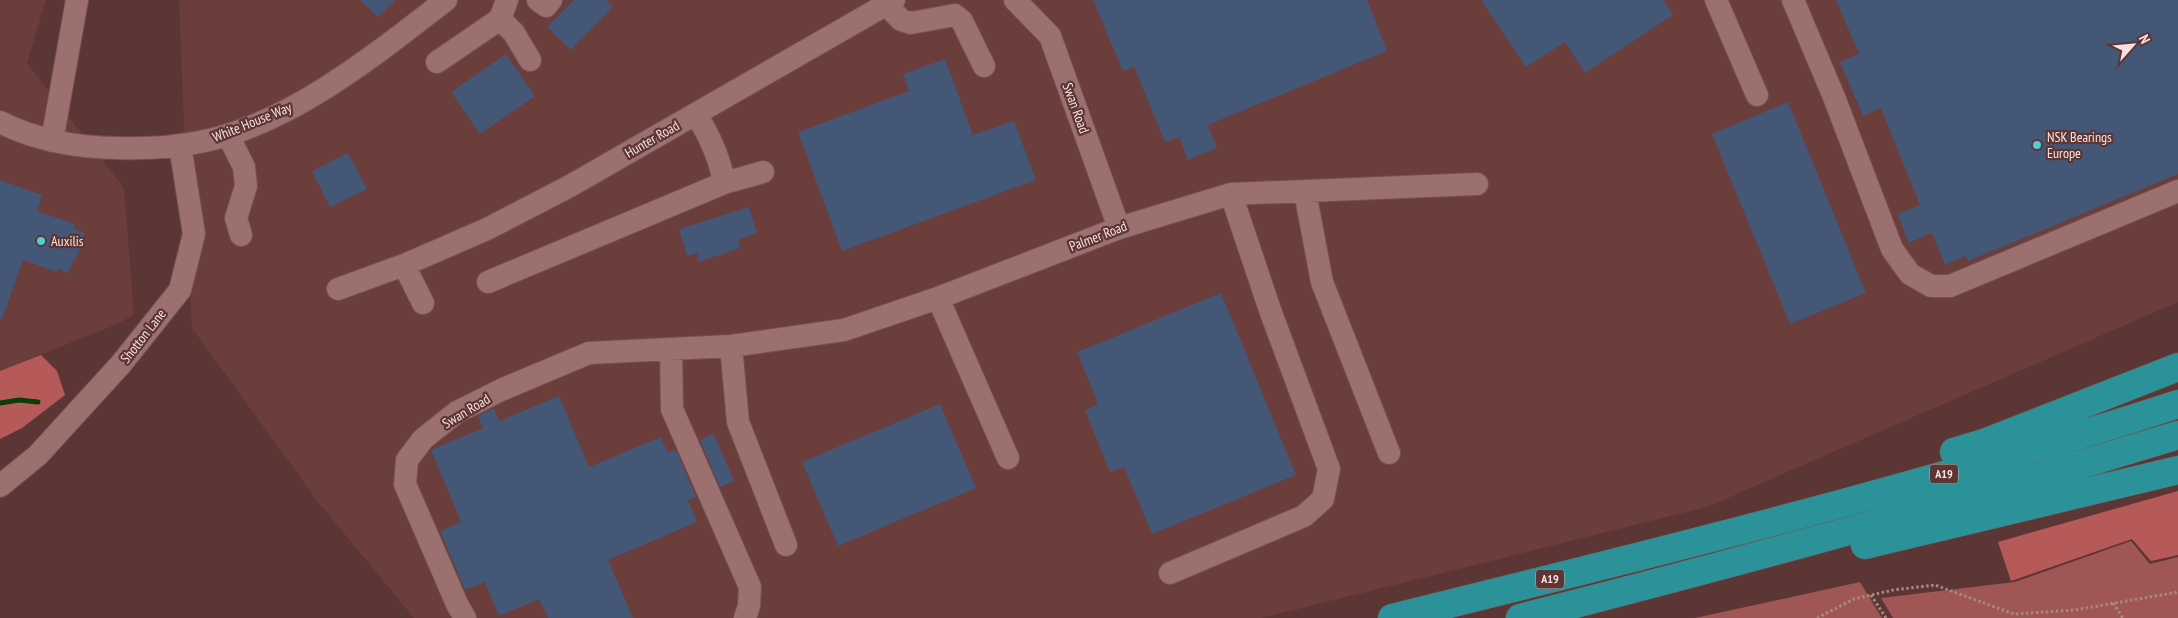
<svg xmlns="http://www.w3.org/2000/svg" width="2178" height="618" font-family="'PT Sans Narrow',sans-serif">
  <rect width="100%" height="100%" fill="#5c3634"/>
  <path fill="#6b3d3b" d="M0,0H46L27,63L124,188L134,315L113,326L0,371Z
    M179,0H2178V302L1707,507L1262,618H414L318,502L192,328Z"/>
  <path fill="#9f5654" d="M2131,541L2150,564L2178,557V618H1893L1881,598L2015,582Z
    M1860,582L1882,618H1695Z"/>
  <path fill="#b65a59" d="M41,355L57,371L65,395L22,428L0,439V371Z
    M2178,491V555L2151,561L2132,539L2011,581L1998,542Z"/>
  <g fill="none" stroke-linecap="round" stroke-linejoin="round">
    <path stroke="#0c3d09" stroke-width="5" d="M0,403L19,400L38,402"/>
  </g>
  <path fill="#455776" d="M360,0H395L378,17Z
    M574,0H606L613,7L571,50L547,27Z
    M1093,0H1367L1387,51L1208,125L1217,148L1188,160L1179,137L1165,142L1134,67L1123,71Z
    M1481,0H1663L1673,15L1585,73L1565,42L1526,67Z
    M1836,0H2178V174L1968,261L1966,256L1945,265L1932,233L1909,243L1897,214L1920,205L1881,108L1863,116L1840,62L1859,54Z
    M506,54L535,96L480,134L451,92Z
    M945,59L973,135L1014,121L1036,180L842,251L798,132L909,91L903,74Z
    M1788,102L1866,293L1790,324L1712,134Z
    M348,153L367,189L330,207L312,171Z
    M0,180L42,195L37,211L75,224L74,229L85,233L76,259L74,258L69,273L58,269L57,272L23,260L2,319H0Z
    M749,207L757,233L738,240L740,248L699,262L697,253L687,256L679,229Z
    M1221,293L1296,475L1152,534L1124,467L1110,472L1085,410L1098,404L1077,352Z
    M559,396L589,467L661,437L668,453L676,450L696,497L688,500L697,522L608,560L633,618H548L539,599L499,616L485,582L465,590L440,531L461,522L431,450L483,428L478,416L494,408L499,421Z
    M940,404L976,488L838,546L802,462Z
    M714,434L734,481L720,487L700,440Z"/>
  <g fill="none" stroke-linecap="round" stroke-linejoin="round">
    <g stroke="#745353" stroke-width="24">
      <path id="minor" d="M507,0L500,19L514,33L530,60
        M538,0L546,6L551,0
        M1015,0L1050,36L1119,228
        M1716,0L1757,95
        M1793,0L1834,97L1892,249L1910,274L1931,286H1950L2178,191
        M887,5L901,20L911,23L955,15L962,21L984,66
        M437,62L500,19
        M0,122C35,140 79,148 118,148C146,149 177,147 205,141C293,122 376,54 446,0
        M228,135L244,167L246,186L236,218L241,235
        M52,141L77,0
        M724,183L763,172
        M1305,192L1322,282L1389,453
        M404,265L423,303
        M488,282L724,183C720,158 709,135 696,114
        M338,289L404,265L487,229L570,186L894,0
        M938,298L1008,458
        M731,346L738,422L786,545
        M671,350L672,409L750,587L749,606L745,618
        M0,486L38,455L121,364L180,290L194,234L180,145
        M1170,573L1304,516L1323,499L1329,469L1270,310L1231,194
        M465,618L457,604L405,484L407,460L423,439L457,412L501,390L589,353L731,346L844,330L938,298L1119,228L1231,194L1477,184"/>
    </g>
    <g stroke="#745353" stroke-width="29">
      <path id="highway" d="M1954,452L1984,443L2178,367
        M1865,545L2178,470
        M1392,618C1656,553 1920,488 2178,404
        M1520,618C1741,562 1960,502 2178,435"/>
    </g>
    <path stroke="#a78785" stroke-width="3" stroke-dasharray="2.5 2.5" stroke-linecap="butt" d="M1871,595L1886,618
      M2113,603L2123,618
      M1817,618L1854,599L1893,590L1935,585L2014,614L2075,610L2178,592"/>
    <use href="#minor" stroke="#9b706e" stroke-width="22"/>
    <use href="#highway" stroke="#2c9299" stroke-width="28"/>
  </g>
  <g fill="#52ccd5" stroke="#5c3634" stroke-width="2">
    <circle cx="2037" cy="145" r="5"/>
    <circle cx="41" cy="241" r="5"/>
  </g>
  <g text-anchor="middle" stroke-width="4.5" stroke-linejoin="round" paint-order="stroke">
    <g fill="#5c3634" stroke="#cbaeac" stroke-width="1">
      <rect x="1930" y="464.5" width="28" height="19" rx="4"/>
      <rect x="1536" y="569.5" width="28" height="19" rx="4"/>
    </g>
    <g font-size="12" font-weight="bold" fill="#fae1df">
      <text x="1944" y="478">A19</text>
      <text x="1550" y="583">A19</text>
    </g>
    <g font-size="14" fill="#fae1df" stroke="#5c3634">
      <text transform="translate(1076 108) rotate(70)" y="5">Swan Road</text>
      <text transform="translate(252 122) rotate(-22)" y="5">White House Way</text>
      <text transform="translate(652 139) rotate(-30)" y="5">Hunter Road</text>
      <text transform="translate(1098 236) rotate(-21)" y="5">Palmer Road</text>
      <text transform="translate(143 336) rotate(-52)" y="5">Shotton Lane</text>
      <text transform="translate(466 411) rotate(-31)" y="5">Swan Road</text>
    </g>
    <g font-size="14" fill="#fae1df" stroke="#5c3634" text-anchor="start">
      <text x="2047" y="142">NSK Bearings<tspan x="2047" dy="16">Europe</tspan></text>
      <text x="51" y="246">Auxilis</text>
    </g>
  </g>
  <g transform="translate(2133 45) rotate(63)" stroke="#5c3634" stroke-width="4" paint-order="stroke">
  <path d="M0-4L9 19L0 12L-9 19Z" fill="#fae1df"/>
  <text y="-8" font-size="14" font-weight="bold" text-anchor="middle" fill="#fae1df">N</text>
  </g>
</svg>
